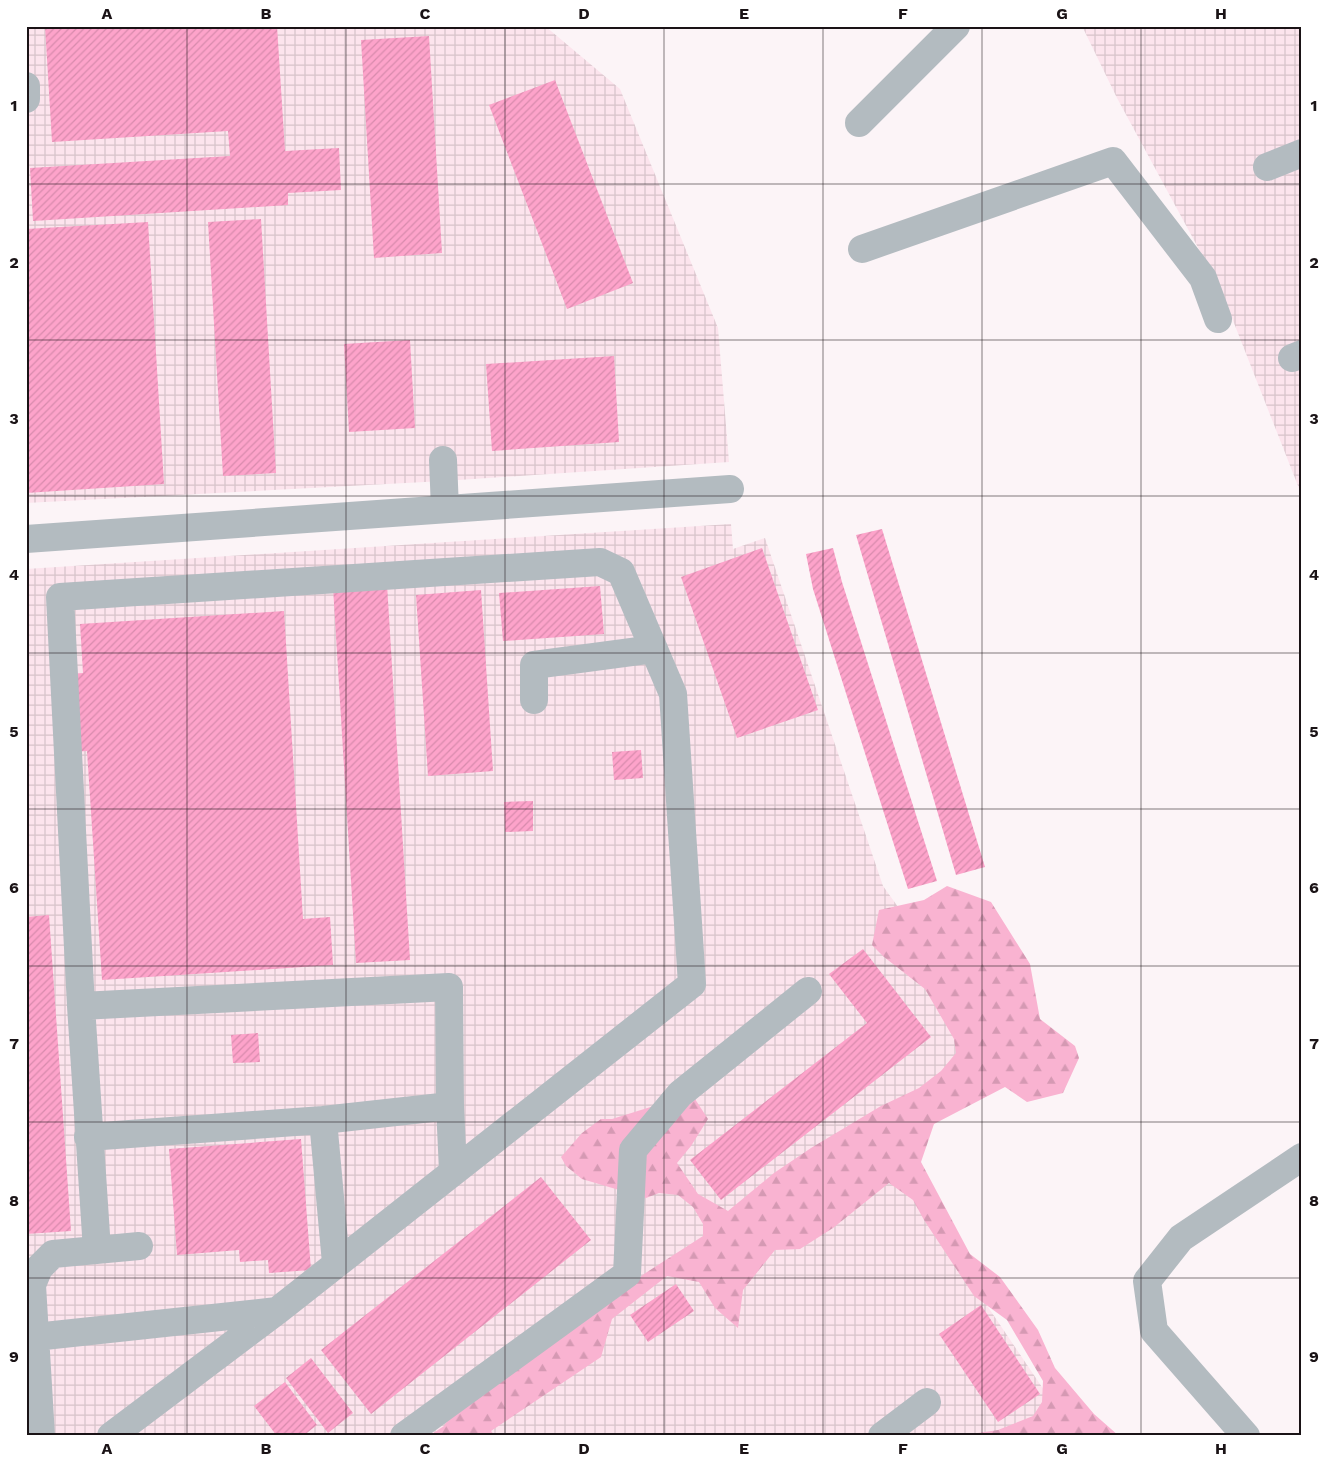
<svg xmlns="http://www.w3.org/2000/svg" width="1328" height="1462" font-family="'Work Sans',sans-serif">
  <defs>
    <pattern id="industrial-grid" width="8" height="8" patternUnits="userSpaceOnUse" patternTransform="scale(1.25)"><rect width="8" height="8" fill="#fce4ed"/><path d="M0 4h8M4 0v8" fill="none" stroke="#d7c3ca"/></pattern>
    <pattern id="forest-firs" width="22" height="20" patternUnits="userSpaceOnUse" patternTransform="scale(1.25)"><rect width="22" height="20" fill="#f9b3d1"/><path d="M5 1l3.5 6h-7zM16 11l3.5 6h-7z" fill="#d599b3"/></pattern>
    <pattern id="building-hatch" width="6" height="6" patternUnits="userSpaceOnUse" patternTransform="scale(1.25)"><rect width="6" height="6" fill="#fda3ca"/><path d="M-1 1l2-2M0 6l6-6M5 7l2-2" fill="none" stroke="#d88bad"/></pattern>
  </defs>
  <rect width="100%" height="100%" fill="#fcf4f7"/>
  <path fill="url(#industrial-grid)" d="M26,26H545L620,89L718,328L729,462L444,481L26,503Z
    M1082,26H1302V496L1221,290L1117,98Z
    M731,524L733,549L765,538L883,886L999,1047L894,1123L951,1252L1075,1436H26V569Z"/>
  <path fill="url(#forest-firs)" d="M947,886L991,902L1030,964L1040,1019L1075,1046L1079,1058L1063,1093L1027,1102L1005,1087L934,1124L921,1162L970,1254L1000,1277L1038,1330L1055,1368L1094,1414L1119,1436H971V1434L998,1430L1033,1416L1042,1402L1043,1381L1007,1320L974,1296L924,1220L913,1200L889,1183L833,1228L800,1249L775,1250L743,1290L738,1328L715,1308L699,1282L667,1276L612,1319L601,1357L491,1431L495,1436H429L444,1426L455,1408L580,1325L644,1274L703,1236V1224L693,1207L678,1195L659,1193L646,1198L582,1179L566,1166L561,1157L582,1133L601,1119H612L657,1105L693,1096L708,1119L691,1146L677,1163L698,1194L728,1211L774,1173L811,1148L881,1106L919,1088L941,1071L956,1053L954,1039L925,989L884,957L872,945L879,910L924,900Z"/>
  <path fill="url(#building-hatch)" d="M45,26H277L285,151L339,148L341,190L288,193V205L33,221L30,168L230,156L228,131L52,142Z
    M429,36L442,253L374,258L361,40Z
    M555,80L633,283L567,309L489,105Z
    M261,219L276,473L223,476L208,222Z
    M148,222L164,484L26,493V229Z
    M410,340L415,428L349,432L344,344Z
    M614,356L619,442L492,451L486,364Z
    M882,529L985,867L956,875L856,535Z
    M762,548L818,710L737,738L681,577Z
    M833,548L842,582L937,881L908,889L813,589L806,554Z
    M387,584L410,960L356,963L333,587Z
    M600,586L604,634L503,641L499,593Z
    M481,590L493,771L428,776L416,595Z
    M284,611L303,919L330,917L333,965L102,980L87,751L72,752L68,674L83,673L80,624Z
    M641,750L643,778L614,780L612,752Z
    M533,801V831L505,832L504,802Z
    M49,915L71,1231L26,1234V917Z
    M863,949L931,1037L721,1200L690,1160L867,1023L829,974Z
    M258,1033L260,1062L233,1063L231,1035Z
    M301,1139L311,1270L269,1273L268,1260L240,1262L239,1250L177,1255L169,1149Z
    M541,1177L591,1240L371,1414L321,1350Z
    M676,1284L694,1311L648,1342L630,1315Z
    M981,1305L1040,1394L998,1422L939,1334Z
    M311,1358L353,1413L328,1433L286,1378Z
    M285,1382L317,1425L303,1436H277L254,1406Z"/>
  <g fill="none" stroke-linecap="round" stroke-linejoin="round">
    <path stroke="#b3bbc0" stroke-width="28" d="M26,86V99
      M859,123L956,26
      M1267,167L1302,153
      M862,249L1113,161L1203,278L1218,319
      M1292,358L1302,354
      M443,460L445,509
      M26,539L730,489
      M534,700V665L654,649
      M81,1006L449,987L450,1106L453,1171
      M323,1120L336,1263
      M88,1137L323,1120L450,1106
      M97,1250L81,1006L60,597L600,562L621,572L673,694L692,984L277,1311L111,1436
      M35,1337L277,1311
      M41,1436L32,1285L39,1268L53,1254L139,1246
      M404,1436L627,1274L633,1150L680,1094L808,991
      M882,1436L927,1402
      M1246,1436L1154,1331L1147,1281L1181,1238L1302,1157"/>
  </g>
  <path fill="none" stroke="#1a1316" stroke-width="1" stroke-opacity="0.55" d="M187,26V1436M346,26V1436M505,26V1436M664,26V1436M823,26V1436M982,26V1436M1141,26V1436M26,184H1302M26,340H1302M26,496H1302M26,653H1302M26,809H1302M26,966H1302M26,1122H1302M26,1278H1302"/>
  <rect width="1328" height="1462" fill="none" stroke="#ffffff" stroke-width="55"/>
  <rect x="28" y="28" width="1272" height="1406" fill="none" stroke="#1a1316" stroke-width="2"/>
  <g font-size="16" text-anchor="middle" font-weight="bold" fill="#1a1316">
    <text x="107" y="19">A</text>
    <text x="266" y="19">B</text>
    <text x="425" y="19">C</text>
    <text x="584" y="19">D</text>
    <text x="744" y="19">E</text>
    <text x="903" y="19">F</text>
    <text x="1062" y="19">G</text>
    <text x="1221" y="19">H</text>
    <text x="14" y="111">1</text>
    <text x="1314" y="111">1</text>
    <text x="14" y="268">2</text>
    <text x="1314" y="268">2</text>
    <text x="14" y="424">3</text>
    <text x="1314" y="424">3</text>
    <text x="14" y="580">4</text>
    <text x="1314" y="580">4</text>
    <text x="14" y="737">5</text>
    <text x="1314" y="737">5</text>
    <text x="14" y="893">6</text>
    <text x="1314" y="893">6</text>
    <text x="14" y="1049">7</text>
    <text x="1314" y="1049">7</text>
    <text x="14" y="1206">8</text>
    <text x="1314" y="1206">8</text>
    <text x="14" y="1362">9</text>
    <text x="1314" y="1362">9</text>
    <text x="107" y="1454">A</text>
    <text x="266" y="1454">B</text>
    <text x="425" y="1454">C</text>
    <text x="584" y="1454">D</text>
    <text x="744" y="1454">E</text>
    <text x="903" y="1454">F</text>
    <text x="1062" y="1454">G</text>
    <text x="1221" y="1454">H</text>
  </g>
</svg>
